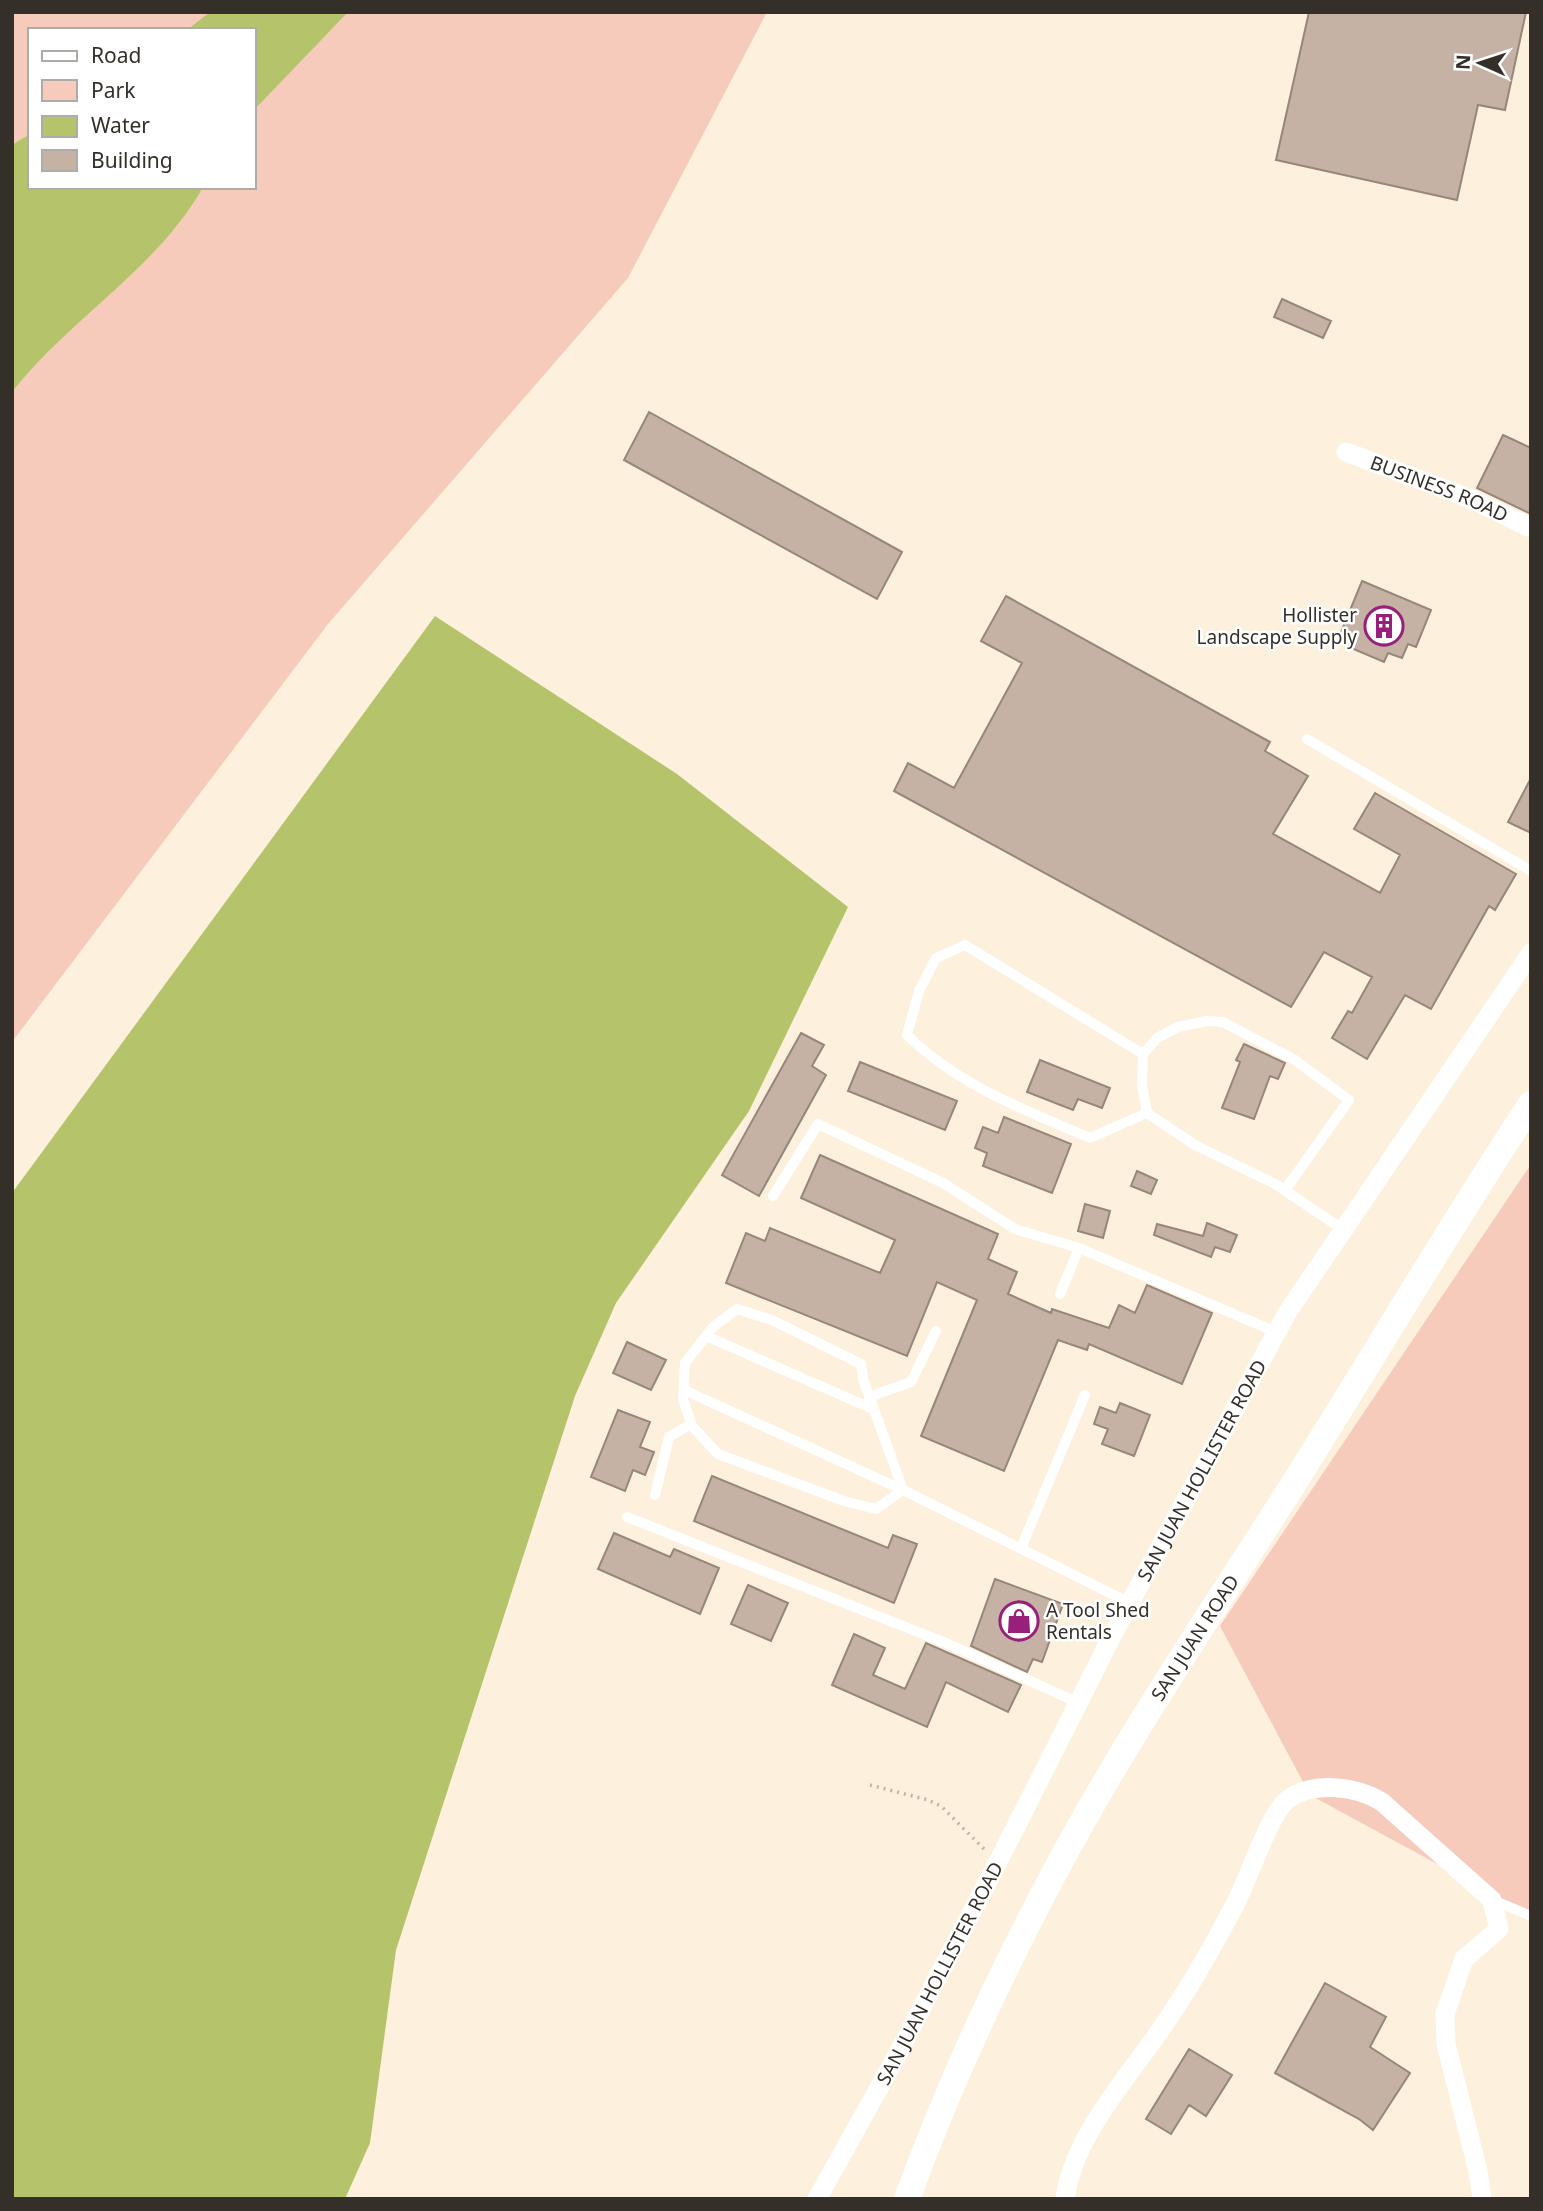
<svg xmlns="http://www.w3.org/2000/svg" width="1543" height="2211" font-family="'Noto Sans',sans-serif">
  <rect width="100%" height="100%" fill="#fdf0dd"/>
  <path fill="#f7cbbc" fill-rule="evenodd" d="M12,12H767L628,278L328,624L12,1042ZM30,30H254V187H30Z
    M1531,1164V1915L1310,1795L1220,1626Z"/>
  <path fill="#b5c46b" d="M210,12H348L254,110V30H187Z
    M30,134V187H203C158,268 69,319 12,392V145Z
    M435,616L677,774L848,907L749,1111L616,1303L575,1396L396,1950L370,2143L345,2199H12V1193Z"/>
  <path fill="#c5b2a5" stroke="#98867a" stroke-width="2" d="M1309,12H1526L1505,110L1478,105L1457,200L1276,160Z
    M1282,299L1331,321L1323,338L1274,317Z
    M649,412L902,552L877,599L624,460Z
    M1503,435L1531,448V514L1477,488Z
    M1362,581L1431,610L1416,647L1408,644L1402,658L1388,653L1384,662L1337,642Z
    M1006,596L1270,742L1265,751L1308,776L1273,834L1380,893L1400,855L1354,829L1375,793L1516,874L1495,910L1489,906L1431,1009L1405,995L1367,1059L1332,1038L1348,1011L1352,1013L1372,977L1324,952L1291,1007L894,791L908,763L954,788L1022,663L981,641Z
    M1531,778V833L1508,822Z
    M801,1033L824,1045L812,1066L826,1075L759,1196L722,1175Z
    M1244,1044L1285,1063L1278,1079L1270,1076L1254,1119L1222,1108L1240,1062L1236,1060Z
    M1040,1060L1110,1088L1102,1108L1078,1099L1073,1110L1027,1092Z
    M860,1062L957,1101L945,1130L848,1091Z
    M1004,1117L1071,1144L1052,1193L983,1166L987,1153L975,1148L983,1127L998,1133Z
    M820,1155L998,1234L988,1259L1017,1272L1008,1294L1051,1313L1052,1309L1109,1328L1119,1305L1135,1313L1147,1285L1212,1313L1182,1384L1089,1344L1087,1350L1058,1340L1004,1471L921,1436L977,1300L937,1282L907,1356L726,1283L746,1233L765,1241L770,1228L880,1273L895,1240L801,1198Z
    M1137,1171L1157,1180L1151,1194L1131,1186Z
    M1085,1204L1110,1211L1103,1238L1078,1231Z
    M1207,1223L1237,1235L1230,1252L1215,1247L1211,1257L1154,1235L1157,1224L1203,1236Z
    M627,1342L666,1360L651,1390L613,1373Z
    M1120,1403L1150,1415L1134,1456L1102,1444L1108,1429L1094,1424L1100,1407L1116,1413Z
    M618,1410L650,1422L640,1447L654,1452L645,1475L633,1470L625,1491L591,1477Z
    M712,1476L888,1548L893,1535L917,1544L894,1603L694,1521Z
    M614,1533L670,1557L674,1549L719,1568L700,1614L598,1569Z
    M995,1579L1063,1604L1042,1662L1033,1659L1027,1672L971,1646Z
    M748,1585L788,1603L771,1641L731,1624Z
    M854,1634L885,1648L873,1675L905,1689L926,1643L1021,1685L1008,1712L946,1682L927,1727L832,1685Z
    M1325,1983L1386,2017L1370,2047L1410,2073L1373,2130L1359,2119L1275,2073Z
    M1189,2049L1232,2075L1206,2116L1189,2105L1171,2134L1146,2119Z"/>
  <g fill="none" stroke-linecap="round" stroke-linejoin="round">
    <path stroke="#c0b5a6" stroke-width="3.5" stroke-dasharray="2 5" stroke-linecap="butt" d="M870,1785L928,1800L941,1806L984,1849"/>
    <path stroke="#fff" stroke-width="10" d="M1307,739L1531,871
      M1143,1054L965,945L936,958L919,991L907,1035C959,1086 1025,1110 1090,1138L1147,1113
      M1285,1190L1349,1100L1295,1060L1223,1022L1207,1021L1178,1027L1157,1038L1143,1054L1142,1085L1147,1113L1195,1145L1277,1185C1299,1200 1321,1215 1344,1230
      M773,1196L818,1124L943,1183L1015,1229L1079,1248
      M1060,1294L1079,1248L1276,1332
      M737,1309L772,1320L861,1364L863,1379L903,1490L876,1509L844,1501L718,1454L692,1426L683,1399L685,1363L713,1327Z
      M706,1336L873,1409
      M684,1390L903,1490L1130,1603
      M869,1397L911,1382L936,1331
      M655,1495L669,1437L691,1424
      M627,1517L946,1643L1079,1703
      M1021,1548L1085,1395
      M1493,1900L1531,1916"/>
    <g stroke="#fff" stroke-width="19">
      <path id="s1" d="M1346,452L1471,499L1531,528"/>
      <path id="s2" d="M817,2199L894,2061L998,1862L1113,1634L1287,1313L1531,953"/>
      <path d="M1065,2199C1073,2137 1126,2080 1161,2029C1187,1992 1211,1950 1232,1910C1247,1885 1267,1818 1286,1801C1311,1780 1356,1786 1382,1802L1492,1900L1499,1929L1464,1959L1445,2014L1446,2044L1478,2171L1482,2199"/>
    </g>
    <path stroke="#fff" stroke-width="26" id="s3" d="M907,2199C946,2092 997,1981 1050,1881C1121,1746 1207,1620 1289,1491C1370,1363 1447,1231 1531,1104"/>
  </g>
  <defs>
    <g id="building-ring" transform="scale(2.0125)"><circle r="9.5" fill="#fff" stroke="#98207a" stroke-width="1.5"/><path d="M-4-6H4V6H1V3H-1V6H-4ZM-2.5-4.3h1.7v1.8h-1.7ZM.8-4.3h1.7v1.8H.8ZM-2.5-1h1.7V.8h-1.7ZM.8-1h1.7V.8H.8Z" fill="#98207a"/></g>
    <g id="shop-ring" transform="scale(2.0125)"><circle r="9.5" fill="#fff" stroke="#98207a" stroke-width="1.5"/><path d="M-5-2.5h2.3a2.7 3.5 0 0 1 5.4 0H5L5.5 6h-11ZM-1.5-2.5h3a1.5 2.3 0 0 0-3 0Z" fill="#98207a"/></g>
  </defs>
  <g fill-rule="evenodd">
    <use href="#building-ring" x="1384" y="626"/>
    <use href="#shop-ring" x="1019" y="1621"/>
  </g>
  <g text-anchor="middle" stroke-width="5" stroke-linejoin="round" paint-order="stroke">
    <g font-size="19" fill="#342f28" stroke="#fff">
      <text dy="7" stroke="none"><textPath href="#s1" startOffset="100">BUSINESS ROAD</textPath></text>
      <text dy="7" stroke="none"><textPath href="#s2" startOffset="824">SAN JUAN HOLLISTER ROAD</textPath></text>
      <text dy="7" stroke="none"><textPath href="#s3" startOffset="632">SAN JUAN ROAD</textPath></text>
      <text dy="7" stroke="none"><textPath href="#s2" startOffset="257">SAN JUAN HOLLISTER ROAD</textPath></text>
    </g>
    <g font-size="19" fill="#342f28" stroke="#fff" text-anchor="end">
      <text x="1357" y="622">Hollister<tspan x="1357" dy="22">Landscape Supply</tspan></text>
      <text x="1046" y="1617" text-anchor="start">A Tool Shed<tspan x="1046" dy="22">Rentals</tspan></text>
    </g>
  </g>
  <rect width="1543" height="2211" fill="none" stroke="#342f28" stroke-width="28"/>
  <rect x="28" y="28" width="228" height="161" fill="#ffffff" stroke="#aeaca9" stroke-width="2"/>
  <rect x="42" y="51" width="35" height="10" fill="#ffffff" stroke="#aeaca9" stroke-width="2"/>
  <text x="91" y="63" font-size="21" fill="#342f28">Road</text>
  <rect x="42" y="80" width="35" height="21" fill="#f7cbbc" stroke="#aeaca9" stroke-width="2"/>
  <text x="91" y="98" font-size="21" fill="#342f28">Park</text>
  <rect x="42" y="116" width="35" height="21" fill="#b5c46b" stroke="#aeaca9" stroke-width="2"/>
  <text x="91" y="133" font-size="21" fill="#342f28">Water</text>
  <rect x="42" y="150" width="35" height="21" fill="#c5b2a5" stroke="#aeaca9" stroke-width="2"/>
  <text x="91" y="168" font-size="21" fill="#342f28">Building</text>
  <g transform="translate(1480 63) rotate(273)" stroke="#ffffff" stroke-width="5" paint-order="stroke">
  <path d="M0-5L12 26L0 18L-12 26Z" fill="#342f28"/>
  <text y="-10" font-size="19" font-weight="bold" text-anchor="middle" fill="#342f28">N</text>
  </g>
</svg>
